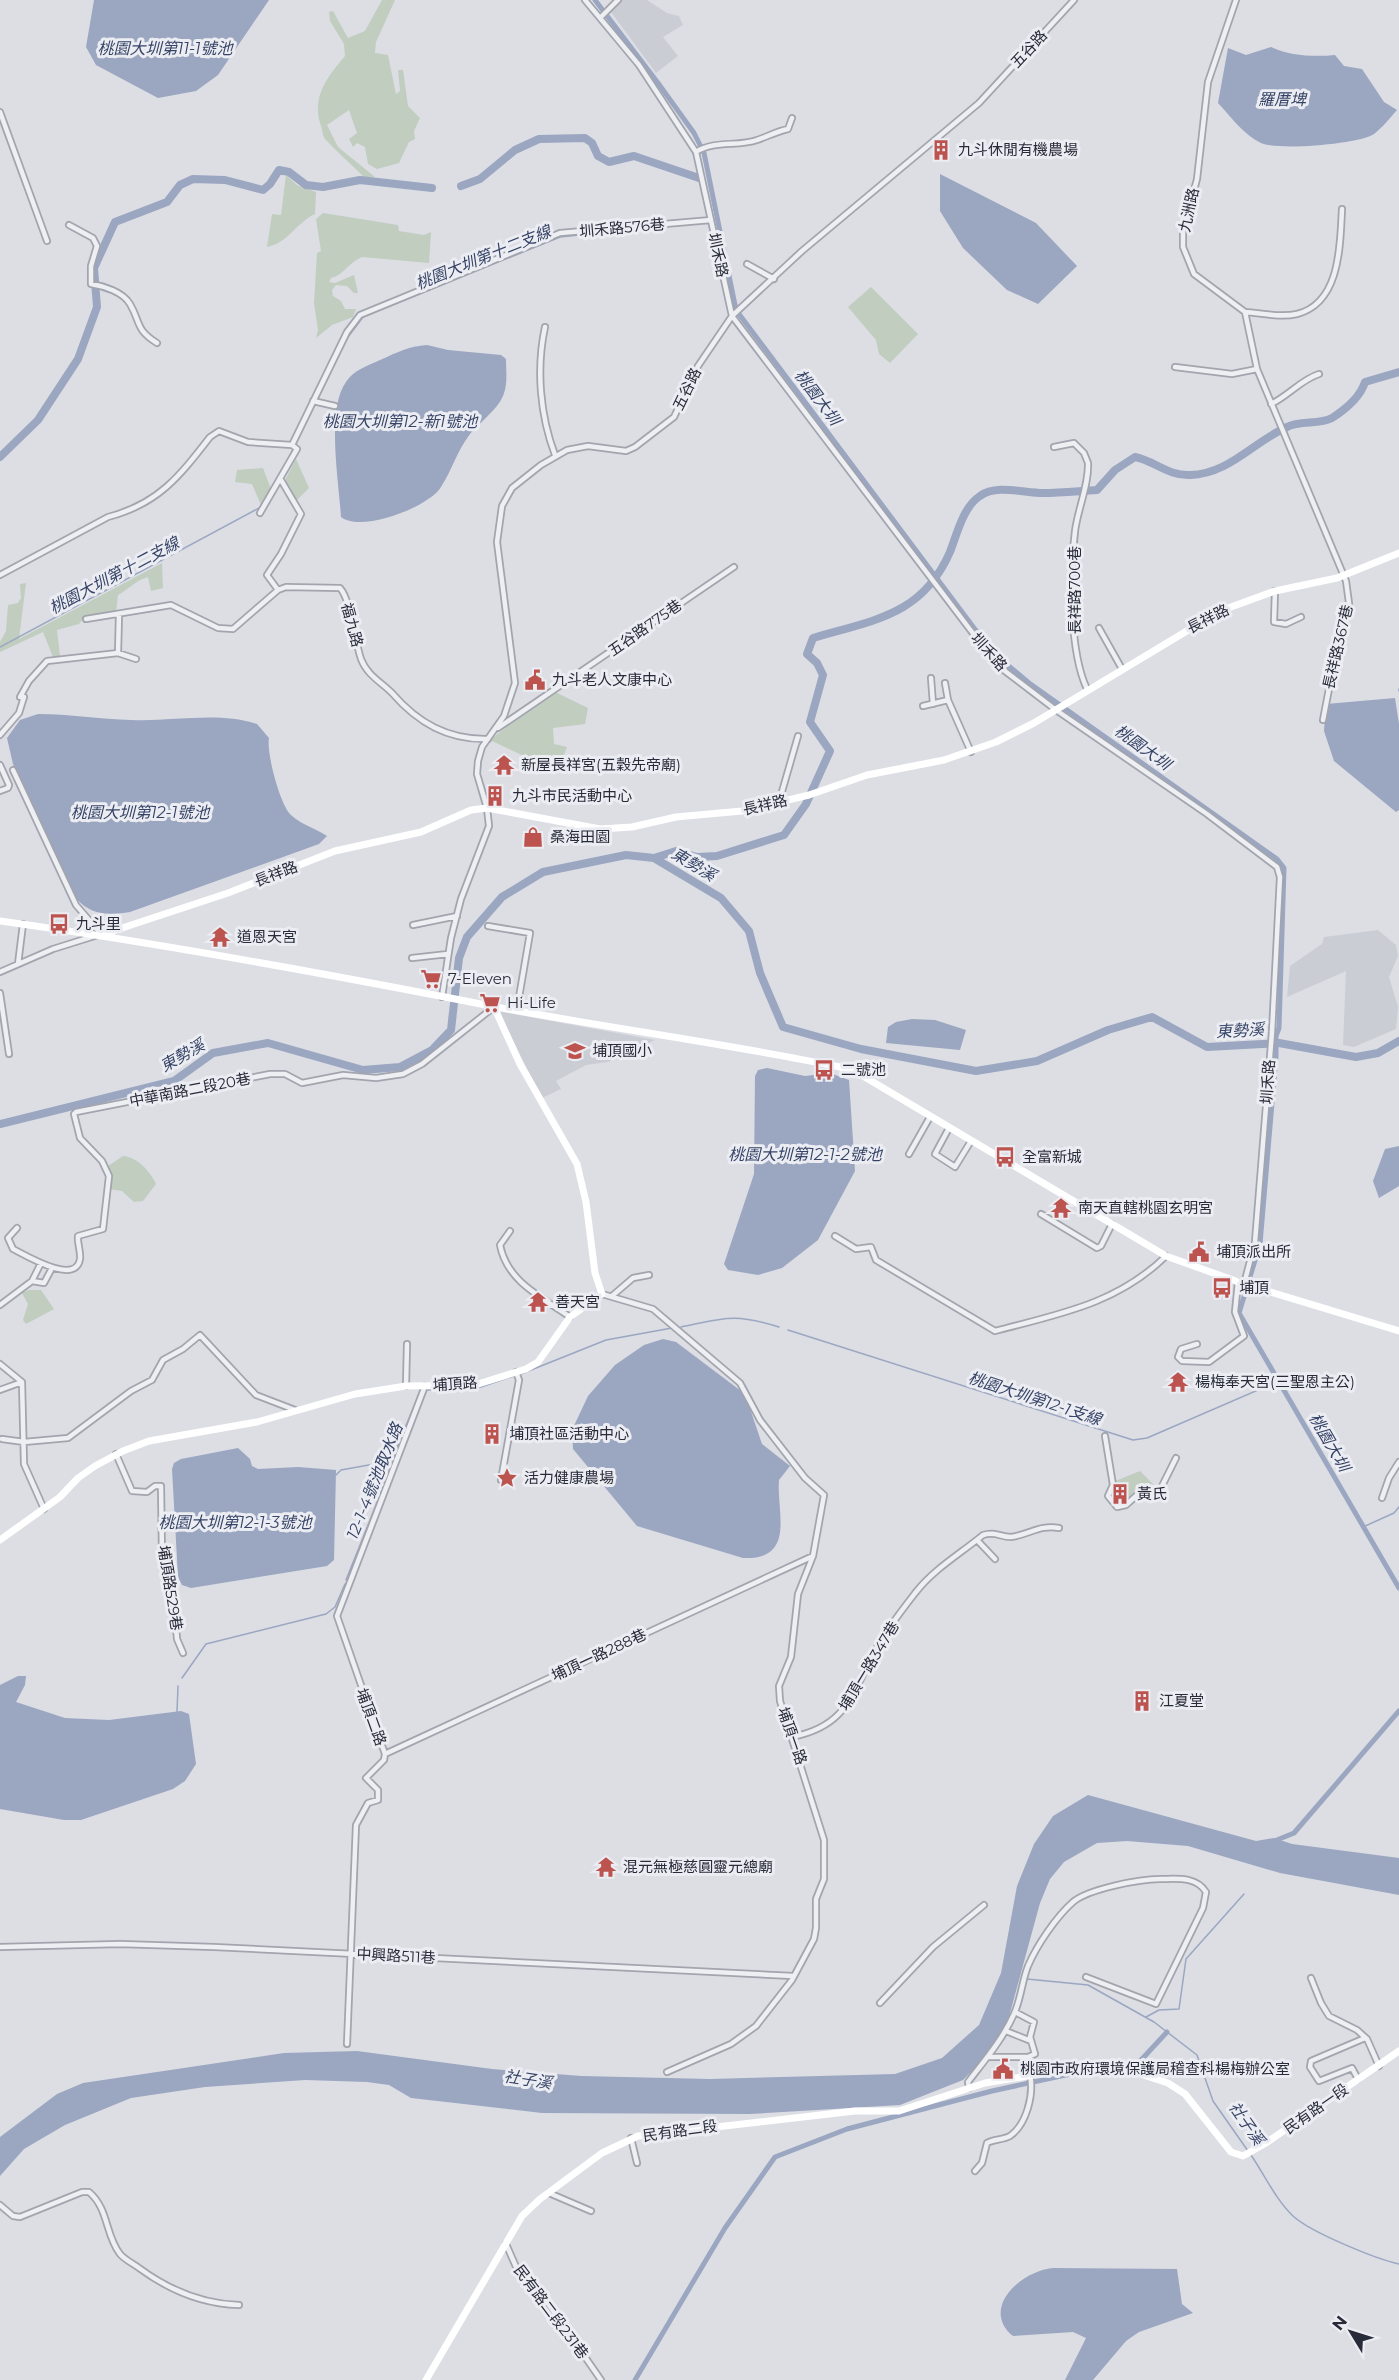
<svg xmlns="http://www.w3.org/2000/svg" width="1399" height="2380" font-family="Montserrat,'Noto Sans TC',sans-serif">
  <rect width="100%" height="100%" fill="#dcdee4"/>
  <path fill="#cbcdd5" d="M620,0H647L667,13L679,16L683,25L663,37L678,56L656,73L611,12Z
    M1378,930L1396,945L1398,956L1389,977L1398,1007L1396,1029L1354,1047L1343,1045L1346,971L1287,997L1290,966L1322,944L1324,937Z
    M498,1011L557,1022L655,1040L608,1062L586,1065L556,1081L561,1089L542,1098Z"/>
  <path fill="#c0cdbf" d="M382,0H395L376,42L375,53L388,55L396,94L400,91L398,70H403L408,106L420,118L414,131L415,139L409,142L399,163L377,169L368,164L365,147L357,143L353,147L349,139L357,133L349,110L327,125L338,147L375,177L365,178C352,165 337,152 325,139C322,134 323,131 321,126C311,98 327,77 345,56L344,44L330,21L329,12L333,11L348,38L365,31Z
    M286,175L297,185L316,192L315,214C296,223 288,243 267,247L272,214L281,215Z
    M323,213L398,225L399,231L424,235L431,232L429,263L362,257C349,262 344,275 331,278L329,282L335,283L354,275L358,293H354L347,286L336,285L332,290L333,296L341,301L345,309H356L353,317L332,325L316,338L318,330L314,303L317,253L321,251L316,219Z
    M871,287L918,334L890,363L879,354L876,340L848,307Z
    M296,459L309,488L294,503L283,484Z
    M263,468L271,489L261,505L252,484L235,482L237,470Z
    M162,563L163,588L151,591L148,577C136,580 129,589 118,595L116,613L83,619L79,624L57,630L60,656L53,657L43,632L0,652V642L6,631L8,605L18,603L21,598L20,584L26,583L19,639Z
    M553,691L588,708L585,724L553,728L554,744L567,747L557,772L490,740Z
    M123,1156C137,1157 150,1171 156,1184L143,1201L134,1202L122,1191L108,1189L105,1168Z
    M29,1290H41L54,1309L26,1324L23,1320L28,1304L22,1293Z
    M1140,1471L1154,1485L1132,1494L1125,1503L1115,1501L1110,1493L1113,1482Z"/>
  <path fill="#9ba6c1" d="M94,0H269L218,75L196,91L158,98L96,65L86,47Z
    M1271,47C1290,56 1314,57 1335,55L1344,66L1362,69L1384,102L1397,110C1390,118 1382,128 1374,134C1360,144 1277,151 1261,143C1244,135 1230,116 1218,103L1228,48L1246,55Z
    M940,174L1036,223L1077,266L1038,304L1007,290L963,248L940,211Z
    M427,345L448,350L501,355L506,359C506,370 508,385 503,396C497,410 480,422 470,434C457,451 452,470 441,487C429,507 361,533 341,517C339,483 326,409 346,382C354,370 367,366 380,360C396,353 409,346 427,345Z
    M1395,698L1399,724V810L1396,812L1334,761L1324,731L1326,704Z
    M38,714C69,714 100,719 131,720C172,722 217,711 257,724L269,738C266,752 280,805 291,815C302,825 315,828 327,836L319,844L130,912C109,915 91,916 76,898L13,764L7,738L20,720Z
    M912,1019L935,1020L966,1030L960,1050L886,1043L888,1027L896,1022Z
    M767,1068L805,1076L830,1073L849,1080L855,1171L818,1240L782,1268L758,1275L728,1270L724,1264L754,1174L755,1076L758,1070Z
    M1399,1146V1186L1379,1198L1373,1181L1385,1149Z
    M663,1339L676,1342L745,1394L762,1444L790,1466L779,1480C776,1511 797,1560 743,1558L637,1526L573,1449L572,1430L588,1396L615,1365L644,1345Z
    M238,1448L250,1459L252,1466L258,1469L298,1467L336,1470L334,1560L327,1566L191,1588L182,1585L178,1577L172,1469L174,1463L181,1459Z
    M18,1676H26L25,1685L16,1702L65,1718L109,1720L181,1711L189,1714L196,1764L185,1781L173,1789L81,1820H64L0,1809V1685Z
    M1088,1795L1256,1841L1274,1838L1292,1844L1399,1858V1895L1280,1873L1188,1846L1127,1841L1097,1843L1064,1862L1050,1879L1040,1903L1007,2024L987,2056L963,2080L900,2105L750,2114L542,2113L411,2098L389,2085L367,2082L305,2080L205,2087L131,2098L65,2125L24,2149L0,2176V2137L57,2094L83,2083L284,2053L357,2051L492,2069L581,2076L710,2079L895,2074L942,2058L979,2025L1001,1973L1017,1886L1034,1844L1053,1816Z
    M1053,2268L1177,2269L1182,2304L1193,2313L1139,2332L1126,2341L1093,2380H1065L1086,2338L1073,2332L1013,2336C980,2309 1020,2271 1053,2268Z"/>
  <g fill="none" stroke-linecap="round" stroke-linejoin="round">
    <path stroke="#9ba6c1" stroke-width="1.5" d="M318,398L348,337L363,317L560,237L685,224
      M287,462L315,404
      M0,647L261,507
      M1399,689V691
      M681,1327C725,1318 734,1313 779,1327
      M788,1330L1133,1440L1147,1438L1272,1384
      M521,1374L606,1340L672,1328
      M1276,1382L1277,1381
      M428,1390L475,1389L514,1376
      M336,1475L341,1470L391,1461L421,1390
      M1363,1527L1394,1513L1399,1507
      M346,1580L395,1458
      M182,1678L206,1644L326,1614L335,1607L345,1584
      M177,1712L178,1686
      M1027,1979L1088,1985L1154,2022L1197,2055L1213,2101L1248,2151
      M1146,2017L1159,2010L1179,2009L1186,1959L1244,1894
      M1251,2155C1264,2174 1276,2200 1293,2216C1310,2232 1376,2259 1399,2264"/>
    <path stroke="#9ba6c1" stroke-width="5" d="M595,0L658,83L694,133L704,153L736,310L992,652L1029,683L1277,859L1284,868L1279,1028L1276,1036V1056L1260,1244L1239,1313L1399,1588
      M1272,1842L1294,1833L1399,1711
      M635,2380L725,2228L775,2157L847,2129L992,2091L1089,2070L1129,2073L1167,2032"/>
    <path stroke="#9ba6c1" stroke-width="8" d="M461,186L480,179L515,150L539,139L585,138L592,143L598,156L609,162L634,156L699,178
      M0,457L38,420L78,359L97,307L94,268L115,222L167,202L180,185L193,179L225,180L263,190L270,184L279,170L289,172L306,185L323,187L360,180L432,188
      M654,858L676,851L697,857L717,856L784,835L806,804L830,751L810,722L823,675L817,663L807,654L813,638C873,620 922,616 950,552C957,534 963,507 980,496C996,484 1024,493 1043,493C1061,493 1079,491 1097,490L1115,470L1135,457C1155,461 1168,476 1190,475C1229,474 1253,442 1287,427C1300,420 1319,425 1332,418C1346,409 1360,398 1365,382L1399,372
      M0,1124L174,1081L213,1053L268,1043L363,1070L400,1067L432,1050L451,1030L459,958L467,937L502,897L543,872L626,855L654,858L721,898L749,931L760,973L783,1027L861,1049L976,1071L1037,1061L1108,1030L1152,1017L1207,1047L1279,1043L1356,1057L1378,1053L1399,1041"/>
    <g stroke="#a2a5ad" stroke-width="8">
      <path id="street" d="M585,0L639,65L696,152L732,316L997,665L1056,710L1207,814L1277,867L1280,877L1272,1032L1255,1242L1244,1284
        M1236,0L1208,82L1197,179L1183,231V247L1194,274L1245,312L1257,369L1346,581L1349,603L1343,616L1323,720
        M601,17L618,0
        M0,112L47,241
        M696,152C714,140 738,147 757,140C769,136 775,132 788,129L792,118
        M69,225L93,238L97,246L91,266V284C104,286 123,292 130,304C141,323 135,329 157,343
        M747,264L774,279
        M1245,312C1261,313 1280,318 1297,314C1341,303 1340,244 1342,209
        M545,327C536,369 540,415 555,455
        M1175,367L1232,374L1257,369
        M313,401L335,406
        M1271,404C1288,396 1302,379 1319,374
        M292,445L347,332L360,315L560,233L711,220
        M1054,447L1074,443L1084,453L1088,463C1089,485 1078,508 1075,531C1070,574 1069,651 1087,689
        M260,513L297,449L292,445
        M0,575L108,517C158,504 179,477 210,437L219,431L248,442L292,445
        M278,590L267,575L281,554L301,514L281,480
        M1275,591L1274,622L1286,624L1301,617
        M86,619L171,605L218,628L233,629L278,590L286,587L340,588C351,600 355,642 361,659C367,675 381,682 392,693C418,723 448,740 488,739
        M1099,628L1122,669
        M118,653L119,615
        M931,678L933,704
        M945,683L948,700L971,752
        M923,706L948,700
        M498,728L734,567
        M0,735L19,713L24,697H20L29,681L47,661L118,653L136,659
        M0,765L9,785L8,788L0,791
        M779,802L798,736
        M413,925L457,916
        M488,926L530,933L517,1009
        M412,958L448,954
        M18,964L23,924
        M0,972L53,949L101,934L76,905L13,770
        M0,993L9,1054
        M442,997L451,938L461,899L489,826L487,808L477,774L478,761L482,747L504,716L515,683L497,542L502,506L512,488L541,465L567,450L588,446L626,451L635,447L674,417L698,366L732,316L802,251L979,103L1074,0
        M949,1128L935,1154L955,1167L971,1141
        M909,1154L930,1117
        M1041,1214L1097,1248L1101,1246L1112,1224
        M17,1228L8,1238L13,1249C25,1255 76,1286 80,1259C81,1251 77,1243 78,1236L103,1229L109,1176L102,1161L80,1138L74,1114L76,1112L270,1074H285L302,1083L343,1075L376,1078L403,1074L422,1064L494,1007
        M510,1231L500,1245C507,1282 542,1297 570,1317
        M835,1236L856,1249L871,1247L876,1260L995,1331C1059,1314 1117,1304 1166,1256
        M32,1281L44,1283L52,1268
        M602,1294L653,1309L740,1383L760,1420L805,1478L824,1495L813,1556L798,1594L791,1657L779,1686L780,1701L824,1840V1879L816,1899V1928L814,1939L792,1980L756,2026L731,2044L667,2072
        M612,1296L633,1278L649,1275
        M0,1305L32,1281L41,1263
        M1197,1344L1181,1349L1178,1357L1182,1361L1209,1362L1244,1336L1235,1312L1238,1282
        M0,1364L22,1382L24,1464L44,1509
        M406,1386L407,1344
        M0,1390L22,1382
        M1105,1436L1113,1485L1108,1496L1117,1507L1126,1505L1136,1496L1161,1488L1176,1458
        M2,1439L24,1442L68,1438L131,1391L152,1380L163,1360L183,1349L200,1335L256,1395L295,1410
        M116,1454L132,1491L147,1492L155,1486H161L162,1555L167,1587L174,1604L177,1639L183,1653
        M501,1480L519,1380L516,1372
        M1382,1498L1389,1478L1399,1462
        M977,1540L995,1559
        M792,1737C848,1726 852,1693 876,1649C887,1629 902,1610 916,1592C934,1569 960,1554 983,1535C995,1531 1000,1537 1011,1537C1028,1535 1041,1524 1059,1528
        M385,1754L813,1556
        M0,1947L120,1944L214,1947L793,1976
        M1311,1978L1321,2003L1329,2016L1357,2030L1367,2039L1379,2066
        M880,2003L933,1947L984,1905
        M1006,2031L1031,2041
        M347,2044L356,1825L368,1803L378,1800V1790L366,1778L384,1760L385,1754L337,1616L425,1386
        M988,2057H1028L1035,2054L1030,2037L1034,2022L1015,2012
        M1358,2079L1352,2068L1319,2081L1310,2067L1311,2061L1365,2038
        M969,2088L968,2082C985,2060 1003,2039 1014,2014C1021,1999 1022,1981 1028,1966C1037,1945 1056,1917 1073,1902C1088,1889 1140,1879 1160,1879C1177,1879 1196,1876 1206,1892L1203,1908L1156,2004L1086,1977
        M631,2138L637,2163
        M975,2171L982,2163L987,2143C994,2139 1003,2140 1010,2136C1027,2124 1034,2094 1030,2075
        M549,2193L591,2211
        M0,2205L13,2216L20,2217L82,2192H89C109,2209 105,2235 120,2254C125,2260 134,2264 139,2268C169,2290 201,2304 239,2305
        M506,2244L517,2269L540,2292L601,2380"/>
    </g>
    <use href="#street" stroke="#eeeff3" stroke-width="4.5"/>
    <path stroke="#fff" stroke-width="7" d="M0,921C165,944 328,974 491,1006C607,1028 724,1043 840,1067L863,1076L1166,1256L1244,1284L1399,1331
      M104,934L228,893L335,851L421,832L471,810L487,808L600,829L632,827L676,817L742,811L809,795L867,775L944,760L996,742L1034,723L1220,611L1275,591L1337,578L1399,553
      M0,1540L60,1497L78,1478L95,1466L123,1451L149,1441L257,1422L355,1394L406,1386L475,1385L526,1369L538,1362L570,1317L602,1294L595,1273L586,1202L577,1164L520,1064L494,1007
      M426,2380L522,2216L540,2199L602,2153L638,2136L855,2111H899L985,2083L1087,2066L1110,2064L1168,2083L1185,2094L1231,2152L1243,2156L1266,2143L1399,2051"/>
  </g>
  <defs>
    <g id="building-bare" transform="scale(1.62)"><path d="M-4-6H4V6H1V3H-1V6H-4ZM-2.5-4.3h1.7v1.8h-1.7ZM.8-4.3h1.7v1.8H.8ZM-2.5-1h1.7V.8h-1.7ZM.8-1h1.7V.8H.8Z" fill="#bc534f" stroke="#ebedf2" stroke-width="2.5" paint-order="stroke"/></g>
    <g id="civic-bare" transform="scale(1.62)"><path d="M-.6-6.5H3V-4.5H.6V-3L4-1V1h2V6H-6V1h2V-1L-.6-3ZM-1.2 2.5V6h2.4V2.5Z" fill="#bc534f" stroke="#ebedf2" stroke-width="2.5" paint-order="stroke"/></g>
    <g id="temple-bare" transform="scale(1.62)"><path d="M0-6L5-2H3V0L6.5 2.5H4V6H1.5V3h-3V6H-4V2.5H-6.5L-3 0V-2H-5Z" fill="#bc534f" stroke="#ebedf2" stroke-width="2.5" paint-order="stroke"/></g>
    <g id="shop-bare" transform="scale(1.62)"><path d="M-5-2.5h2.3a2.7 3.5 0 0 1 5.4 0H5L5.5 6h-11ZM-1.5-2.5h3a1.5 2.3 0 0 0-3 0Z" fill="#bc534f" stroke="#ebedf2" stroke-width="2.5" paint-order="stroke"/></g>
    <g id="bus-bare" transform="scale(1.62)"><path d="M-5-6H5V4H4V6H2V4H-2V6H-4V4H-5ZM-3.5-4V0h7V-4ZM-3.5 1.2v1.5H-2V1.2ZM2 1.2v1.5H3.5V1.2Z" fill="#bc534f" stroke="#ebedf2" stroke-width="2.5" paint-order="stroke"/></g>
    <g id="supermarket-bare" transform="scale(1.62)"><path d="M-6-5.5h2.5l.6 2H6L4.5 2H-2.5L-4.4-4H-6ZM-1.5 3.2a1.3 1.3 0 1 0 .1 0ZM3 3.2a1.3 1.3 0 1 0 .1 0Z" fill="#bc534f" stroke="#ebedf2" stroke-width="2.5" paint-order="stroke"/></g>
    <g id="school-bare" transform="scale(1.62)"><path d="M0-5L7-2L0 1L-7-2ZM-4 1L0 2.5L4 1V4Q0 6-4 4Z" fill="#bc534f" stroke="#ebedf2" stroke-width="2.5" paint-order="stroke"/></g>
    <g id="sight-bare" transform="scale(1.62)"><path d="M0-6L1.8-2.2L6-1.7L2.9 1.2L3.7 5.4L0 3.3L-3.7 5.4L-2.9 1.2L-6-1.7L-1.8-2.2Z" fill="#bc534f" stroke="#ebedf2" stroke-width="2.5" paint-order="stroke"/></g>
  </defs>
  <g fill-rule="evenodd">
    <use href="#building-bare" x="941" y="150"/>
    <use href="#civic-bare" x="535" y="680"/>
    <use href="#temple-bare" x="504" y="765"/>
    <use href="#building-bare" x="495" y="796"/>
    <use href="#shop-bare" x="533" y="837"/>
    <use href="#bus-bare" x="59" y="924"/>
    <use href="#temple-bare" x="220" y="937"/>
    <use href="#supermarket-bare" x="431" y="979"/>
    <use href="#supermarket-bare" x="490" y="1003"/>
    <use href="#school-bare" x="575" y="1051"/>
    <use href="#bus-bare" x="824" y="1070"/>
    <use href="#bus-bare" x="1005" y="1157"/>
    <use href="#temple-bare" x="1061" y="1208"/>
    <use href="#civic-bare" x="1199" y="1252"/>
    <use href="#bus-bare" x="1222" y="1288"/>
    <use href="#temple-bare" x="538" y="1302"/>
    <use href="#temple-bare" x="1178" y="1382"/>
    <use href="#building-bare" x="492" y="1434"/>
    <use href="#sight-bare" x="507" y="1478"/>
    <use href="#building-bare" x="1120" y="1494"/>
    <use href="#building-bare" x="1142" y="1701"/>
    <use href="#temple-bare" x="606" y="1867"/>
    <use href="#civic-bare" x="1003" y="2069"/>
  </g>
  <g text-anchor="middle" stroke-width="6" stroke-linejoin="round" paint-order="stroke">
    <g font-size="15" fill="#282b39" stroke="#ebedf2">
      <text transform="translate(1029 49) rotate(-47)" y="5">五谷路</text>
      <text transform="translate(1189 210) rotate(-78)" y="5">九洲路</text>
      <text transform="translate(622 228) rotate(-5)" y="5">圳禾路576巷</text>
      <text transform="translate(718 255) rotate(78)" y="5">圳禾路</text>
      <text transform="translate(687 389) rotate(-64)" y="5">五谷路</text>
      <text transform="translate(1075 590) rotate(-90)" y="5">長祥路700巷</text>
      <text transform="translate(1208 619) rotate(-27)" y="5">長祥路</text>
      <text transform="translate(352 625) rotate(75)" y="5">福九路</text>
      <text transform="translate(645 628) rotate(-35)" y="5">五谷路775巷</text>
      <text transform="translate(1338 647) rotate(-77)" y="5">長祥路367巷</text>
      <text transform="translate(989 652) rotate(48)" y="5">圳禾路</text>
      <text transform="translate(765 805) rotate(-13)" y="5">長祥路</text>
      <text transform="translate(276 874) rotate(-21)" y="5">長祥路</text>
      <text transform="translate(1268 1082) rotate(-86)" y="5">圳禾路</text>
      <text transform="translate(190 1090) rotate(-11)" y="5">中華南路二段20巷</text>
      <text transform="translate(455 1384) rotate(-4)" y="5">埔頂路</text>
      <text transform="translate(170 1588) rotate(81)" y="5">埔頂路529巷</text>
      <text transform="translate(599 1655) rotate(-25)" y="5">埔頂一路288巷</text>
      <text transform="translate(869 1666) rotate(-59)" y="5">埔頂一路347巷</text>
      <text transform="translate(371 1717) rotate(70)" y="5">埔頂二路</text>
      <text transform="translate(792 1736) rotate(71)" y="5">埔頂一路</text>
      <text transform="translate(396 1956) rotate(3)" y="5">中興路511巷</text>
      <text transform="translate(1316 2109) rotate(-35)" y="5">民有路一段</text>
      <text transform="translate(680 2131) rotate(-8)" y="5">民有路二段</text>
      <text transform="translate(551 2312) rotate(53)" y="5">民有路二段231巷</text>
    </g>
    <g font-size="15" fill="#282b39" stroke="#ebedf2" text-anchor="start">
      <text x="958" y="155">九斗休閒有機農場</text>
      <text x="552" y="685">九斗老人文康中心</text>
      <text x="521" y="770">新屋長祥宮(五穀先帝廟)</text>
      <text x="512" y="801">九斗市民活動中心</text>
      <text x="550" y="842">桑海田園</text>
      <text x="76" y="929">九斗里</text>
      <text x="237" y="942">道恩天宮</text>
      <text x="448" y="984">7-Eleven</text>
      <text x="507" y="1008">Hi-Life</text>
      <text x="592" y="1056">埔頂國小</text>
      <text x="841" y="1075">二號池</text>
      <text x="1022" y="1162">全富新城</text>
      <text x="1078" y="1213">南天直轄桃園玄明宮</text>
      <text x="1216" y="1257">埔頂派出所</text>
      <text x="1239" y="1293">埔頂</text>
      <text x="555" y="1307">善天宮</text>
      <text x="1195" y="1387">楊梅奉天宮(三聖恩主公)</text>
      <text x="509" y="1439">埔頂社區活動中心</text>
      <text x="524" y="1483">活力健康農場</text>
      <text x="1137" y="1499">黃氏</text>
      <text x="1159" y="1706">江夏堂</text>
      <text x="623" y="1872">混元無極慈圓靈元總廟</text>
      <text x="1020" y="2074">桃園市政府環境保護局稽查科楊梅辦公室</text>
    </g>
    <g font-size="16" font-style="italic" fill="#374467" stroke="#ebedf2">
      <text x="165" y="54">桃園大圳第11-1號池</text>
      <text x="1282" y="105">羅厝埤</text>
      <text transform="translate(483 257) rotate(-22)" y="6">桃園大圳第十二支線</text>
      <text transform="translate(818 397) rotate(53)" y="6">桃園大圳</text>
      <text x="400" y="427">桃園大圳第12-新1號池</text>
      <text transform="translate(114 575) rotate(-28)" y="6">桃園大圳第十二支線</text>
      <text transform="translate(1143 747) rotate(36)" y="6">桃園大圳</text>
      <text x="140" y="818">桃園大圳第12-1號池</text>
      <text transform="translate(694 864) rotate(31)" y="6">東勢溪</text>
      <text transform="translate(1240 1030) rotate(-3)" y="6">東勢溪</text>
      <text transform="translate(182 1055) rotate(-30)" y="6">東勢溪</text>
      <text x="805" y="1160">桃園大圳第12-1-2號池</text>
      <text transform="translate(1035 1398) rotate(18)" y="6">桃園大圳第12-1支線</text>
      <text transform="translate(1330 1442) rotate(60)" y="6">桃園大圳</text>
      <text transform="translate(374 1481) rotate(-68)" y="6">12-1-4號池取水路</text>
      <text x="235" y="1528">桃園大圳第12-1-3號池</text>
      <text transform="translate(528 2079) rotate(9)" y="6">社子溪</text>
      <text transform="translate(1247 2123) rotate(55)" y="6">社子溪</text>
    </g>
  </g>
  <g transform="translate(1351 2332) rotate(308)" stroke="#ebedf2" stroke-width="4.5" paint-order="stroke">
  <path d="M0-4.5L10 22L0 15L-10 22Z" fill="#282b39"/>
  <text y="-9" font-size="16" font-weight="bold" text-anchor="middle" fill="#282b39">N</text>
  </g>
</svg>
